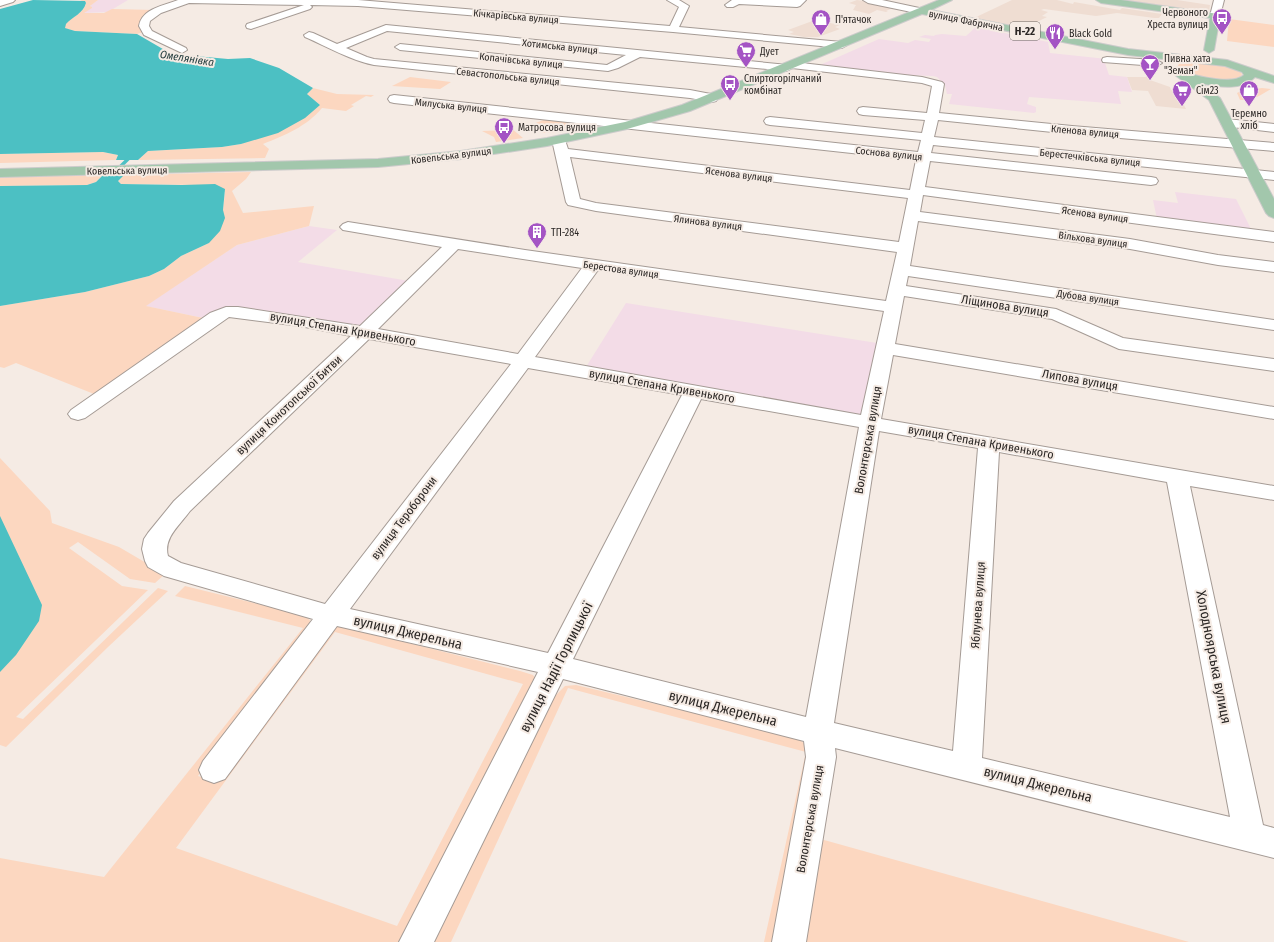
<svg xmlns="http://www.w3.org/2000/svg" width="1274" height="942" font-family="'Fira Sans Condensed',sans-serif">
  <rect width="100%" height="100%" fill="#f5ebe4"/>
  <path fill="#efddd2" d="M857,0L864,1L895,7L886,11L888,12H886L877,10L869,14L853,10L856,5L849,3Z
    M1012,0H1057L1073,4L1074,2L1120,10L1122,8L1162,14L1159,18H1154L1117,13L1096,16L1044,9L1041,10L1048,12L1042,16L1047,17L1023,29L972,19Z
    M1125,0H1177L1210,5L1209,12Z
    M815,20L840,25L835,27L840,29L818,37H804L789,34L794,32L788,30Z
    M1127,77H1147L1150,80L1170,87L1171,90L1178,93L1186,109L1156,106L1148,91L1132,90Z"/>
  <path fill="#f3dce7" d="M98,0H128L108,12L83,13L90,8L91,5Z
    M976,27L1048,42L1050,53L1107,59L1105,63L1109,75L1127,77L1132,92L1118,91L1121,104L1029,97L1027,104L1036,107V112L1034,113L949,104L952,94H947L945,85L937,77L933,76L907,75L820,65L879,39L908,43L915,40L929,42L931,39L919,37L925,35L934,36L935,35L942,34L966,36Z
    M1175,192L1236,199L1252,231L1157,219L1153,200L1178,203Z
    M309,226L337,230L298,262L409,281L361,326L242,307L225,308L203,318L145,306L237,245Z
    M626,303L877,343L861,415L586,367Z"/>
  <path fill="#fcd7c0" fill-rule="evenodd" d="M80,0H98L90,6L92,7V8L84,13H104L112,9L155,10L143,32L137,34L75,31L64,28C67,17 83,16 86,3Z
    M1229,19L1274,25V47L1227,41Z
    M1190,61C1203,62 1235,63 1242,74L1241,77C1228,82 1184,80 1177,67L1179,64Z
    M410,77L451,82L440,89L392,86Z
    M313,88L337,94L374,95L371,97L366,96L351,105L354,106L346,111L322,108C306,127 285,135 263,144L269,149L265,158L138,160L148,151L222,147L241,144L320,105L307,94Z
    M1262,88L1271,89C1261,95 1252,101 1240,100L1237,93L1241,91Z
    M546,119L594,123C579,126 544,139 532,129H535L534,125H532L533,124Z
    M511,128L523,138L496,142L494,137L482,131L510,130Z
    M103,152L118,155L116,160L0,163V154Z
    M251,172L246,179L232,191L243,213L314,206L309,226L237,245L146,306L203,318L94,394L16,363L4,368L0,367V306L85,292L149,276L164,269L181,256L209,243L223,210L225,192L198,185L121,184L118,181L124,175Z
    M103,175L96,182L87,185L0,186V177Z
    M0,458L50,511L52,523L119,547L165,574L155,583L130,579L78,542L69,548L122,586L148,590L16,717L23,719L158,588L168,591L108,647L6,747L0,745Z
    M185,586L295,613L307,617L312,623L311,627L198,776L214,781L334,628L341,626L520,671L533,675L538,682L410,942H0V858L104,877L303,628L175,596ZM335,632L523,684L397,926L176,848Z
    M576,685L795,737L804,743L810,749L776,942H764L806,752L568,688L451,942H423L542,717L556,695L565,686Z
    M817,838L1189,942H803Z"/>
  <path fill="#4cc0c3" d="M33,0L85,1L86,3C83,14 73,16 66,24L65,28L75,31L137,34L168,52L184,55L228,59L250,58L279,68L313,88L307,94L320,105L305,118L278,133L241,144L222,147L148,151L138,160H116L118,155L103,152L0,154V9Z
    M103,175H124L118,181L121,184L182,185L215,184L225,189L223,210L225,218L220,231L209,243L181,256L164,269L149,276L85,292L0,306V186L87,185L96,182Z
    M0,516L42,605L39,621L16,655L0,672Z"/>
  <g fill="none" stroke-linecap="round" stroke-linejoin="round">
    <path stroke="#4cc0c3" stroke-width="3.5" d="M107,180L132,155"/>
    <g stroke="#a59b95" stroke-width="2">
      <path id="minor" d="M0,0H15L13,2L0,6Z
        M178,0H358L670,26L679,7L667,0H679L689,6L679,27L842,42L847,45L842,48L673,32L358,6L310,5L312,7L310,9L251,29L247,28L246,26L247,24L304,5L189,3L161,13L150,21L149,26L152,31L186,48L187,50L182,53L144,35L139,26C142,8 164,6 178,0Z
        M732,0H806L800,6L797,7L739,4L733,7H727L725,5Z
        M863,0H882L924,9L926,11L921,14L868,3Z
        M1214,0H1224L1220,16L1215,19L1210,16Z
        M386,25L788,65L793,62L922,77L942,82L944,84L939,113L1072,126L1274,143V151L1072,134L938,120L934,137L1274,172V180L933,145L931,153L1151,177L1156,178L1158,181L1156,184L1151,185L930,161L925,187L1274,232V242L923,195L920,212L1130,239L1218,255L1274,262V272L1218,265L1130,249L918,221L910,266L1274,320V330L908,276L906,286L1056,309L1123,338L1274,359V371L1119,349L1052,319L904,296L895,344L1274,407V419L893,355L881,419L1274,486V500L1190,486L1263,825L1274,828V858L835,748L836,757L806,942H772L806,757L804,741L563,679L434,942H399L538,672L337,626L225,779L214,783L203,779L199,770L203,761L313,619L164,576L148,567L145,561L142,549L144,539L148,533L174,501L351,336L300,326L229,317L85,418L78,420L71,418L68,414L71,410L210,313L226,307H238L360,326L442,247L343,230L340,227L343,224L348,222L525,250L886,301L897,252L596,211L568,205L566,202L552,140L554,137H564L568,149L910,190L916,160L394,103L390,102L388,99L390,96L394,95L918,152L921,140L770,125L766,124L764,121L766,118L770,117L922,133L925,120L863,115L859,114L857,111L859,108L863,107L927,113L932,86L922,83L792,68L787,71L640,57L618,68L608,71L400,50L395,47L400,44L607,65L626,55L387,31L346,48L367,57L374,59L690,90L716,95L718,98L716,101L712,102L690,98L374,65C350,60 328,47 305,37L304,35L309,32L313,33L337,44ZM570,157L908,198L899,242L596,203L580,199ZM458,249L582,268L518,354L378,329ZM598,270L884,311L861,415L535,357ZM369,339L511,364L325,604L181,563L168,556C163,538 180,525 190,511ZM528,368L682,395L548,653L350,609ZM701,399L859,427L806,717L573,659ZM879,431L978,448L953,751L834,723ZM999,452L1167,482L1230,817L982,758Z
        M1107,57L1156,60L1162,63L1156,66L1103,62L1102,60L1103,58Z
        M1227,119L1274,124V132L1223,126L1221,123L1223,120Z"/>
    </g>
    <g stroke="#cccbcb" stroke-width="2">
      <path id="major" d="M939,0H952L931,10L1128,49L1227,60L1274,76V83L1255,77C1242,91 1218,87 1201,83L1220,98L1274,199V218L1269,216L1266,213L1209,100L1175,75L1177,73L1181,72C1196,75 1231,86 1244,75L1242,72L1225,66L1128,55L922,14L690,111L627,129L547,146L461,159L378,167L0,177V169L378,159L461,151L547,138L625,122L682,105Z
        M1096,0H1121L1218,14L1220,16L1214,50L1209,53L1204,50L1210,18L1101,3Z"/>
    </g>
    <use href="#minor" fill="#fff" fill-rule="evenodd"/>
    <use href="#major" fill="#a2c7ac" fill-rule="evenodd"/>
  </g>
  <defs>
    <g id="bus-pin" transform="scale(1)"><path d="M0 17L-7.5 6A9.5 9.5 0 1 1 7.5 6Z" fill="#a454c4" stroke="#f5ebe4"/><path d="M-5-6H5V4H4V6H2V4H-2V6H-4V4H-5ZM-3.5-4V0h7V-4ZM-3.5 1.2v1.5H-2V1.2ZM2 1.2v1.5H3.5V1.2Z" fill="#fff"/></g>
    <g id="shop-pin" transform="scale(1)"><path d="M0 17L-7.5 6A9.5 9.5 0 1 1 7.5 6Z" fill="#a454c4" stroke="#f5ebe4"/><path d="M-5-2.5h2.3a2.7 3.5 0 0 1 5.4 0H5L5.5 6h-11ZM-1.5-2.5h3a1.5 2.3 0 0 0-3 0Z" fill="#fff"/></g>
    <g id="restaurant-pin" transform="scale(1)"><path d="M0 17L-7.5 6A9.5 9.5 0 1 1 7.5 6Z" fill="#a454c4" stroke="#f5ebe4"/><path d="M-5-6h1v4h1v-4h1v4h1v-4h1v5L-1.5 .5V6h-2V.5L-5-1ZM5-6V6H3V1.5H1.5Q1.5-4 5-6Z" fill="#fff"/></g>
    <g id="supermarket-pin" transform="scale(1)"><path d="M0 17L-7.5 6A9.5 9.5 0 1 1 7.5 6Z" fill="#a454c4" stroke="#f5ebe4"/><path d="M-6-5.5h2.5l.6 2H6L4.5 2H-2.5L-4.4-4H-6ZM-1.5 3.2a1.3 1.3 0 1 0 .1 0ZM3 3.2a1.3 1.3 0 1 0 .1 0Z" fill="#fff"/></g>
    <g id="bar-pin" transform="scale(1)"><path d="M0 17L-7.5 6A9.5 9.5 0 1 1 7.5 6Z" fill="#a454c4" stroke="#f5ebe4"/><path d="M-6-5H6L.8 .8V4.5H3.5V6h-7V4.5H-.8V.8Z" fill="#fff"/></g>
    <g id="building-pin" transform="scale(1)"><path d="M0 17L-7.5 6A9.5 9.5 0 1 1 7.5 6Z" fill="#a454c4" stroke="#f5ebe4"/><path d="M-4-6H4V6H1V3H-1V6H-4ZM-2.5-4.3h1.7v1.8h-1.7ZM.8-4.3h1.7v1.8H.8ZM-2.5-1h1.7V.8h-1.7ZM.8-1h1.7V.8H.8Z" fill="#fff"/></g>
  </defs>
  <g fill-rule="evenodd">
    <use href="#bus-pin" x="1222" y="18"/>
    <use href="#shop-pin" x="821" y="19"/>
    <use href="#restaurant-pin" x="1055" y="33"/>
    <use href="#supermarket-pin" x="746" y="51"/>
    <use href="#bar-pin" x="1150" y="64"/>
    <use href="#bus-pin" x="730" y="84"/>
    <use href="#supermarket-pin" x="1182" y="90"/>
    <use href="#shop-pin" x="1249" y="90"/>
    <use href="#bus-pin" x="504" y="127"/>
    <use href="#building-pin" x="537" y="232"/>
  </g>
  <g text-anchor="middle" stroke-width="4" stroke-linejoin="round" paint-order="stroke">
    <g font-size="10" fill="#2b2725" stroke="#f5ebe4" text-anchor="start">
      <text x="1208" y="16" text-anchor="end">Червоного<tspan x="1208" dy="12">Хреста вулиця</tspan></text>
      <text x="835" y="23">П'ятачок</text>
      <text x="1069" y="37">Black Gold</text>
      <text x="760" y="55">Дует</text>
      <text x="1164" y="62">Пивна хата<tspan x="1164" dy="12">"Земан"</tspan></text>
      <text x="744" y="82">Спиртогорілчаний<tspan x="744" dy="12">комбінат</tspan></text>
      <text x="1196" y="94">Сім23</text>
      <text x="1249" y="117" text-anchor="middle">Теремно<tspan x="1249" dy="12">хліб</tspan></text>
      <text x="518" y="131">Матросова вулиця</text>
      <text x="551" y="236">ТП-284</text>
    </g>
    <g font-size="10" fill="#2b2725" stroke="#f5ebe4">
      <text transform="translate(516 16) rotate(5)" y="4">Кічкарівська вулиця</text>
      <text transform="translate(966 20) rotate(11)" y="4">вулиця Фабрична</text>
      <text transform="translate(560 46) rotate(6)" y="4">Хотимська вулиця</text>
      <text transform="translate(521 60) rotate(6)" y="4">Копачівська вулиця</text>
      <text transform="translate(508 76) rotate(6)" y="4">Севастопольська вулиця</text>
      <text transform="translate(451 105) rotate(6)" y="4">Милуська вулиця</text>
      <text transform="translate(1085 131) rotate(5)" y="4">Кленова вулиця</text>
      <text transform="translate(889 153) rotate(6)" y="4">Соснова вулиця</text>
      <text transform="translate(451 155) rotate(-7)" y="4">Ковельська вулиця</text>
      <text transform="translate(1090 157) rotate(6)" y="4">Берестечківська вулиця</text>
      <text transform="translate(127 170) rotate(-1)" y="4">Ковельська вулиця</text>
      <text transform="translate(739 174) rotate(7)" y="4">Ясенова вулиця</text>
      <text transform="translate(1095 214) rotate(8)" y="4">Ясенова вулиця</text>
      <text transform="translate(708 222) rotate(7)" y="4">Ялинова вулиця</text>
      <text transform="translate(1093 239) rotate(8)" y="4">Вільхова вулиця</text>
      <text transform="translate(621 269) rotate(8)" y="4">Берестова вулиця</text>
      <text transform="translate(1088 297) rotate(8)" y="4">Дубова вулиця</text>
    </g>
    <rect fill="#f5ebe4" stroke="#68625e" stroke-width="1" x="1010" y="22" width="30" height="18" rx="3"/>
    <g font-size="11" font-weight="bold" fill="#2b2725">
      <text x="1025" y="35">Н-22</text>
    </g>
    <g font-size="11" font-style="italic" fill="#1e3839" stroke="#f5ebe4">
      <text transform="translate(187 58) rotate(9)" y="4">Омелянівка</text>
    </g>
    <g font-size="12" fill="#2b2725" stroke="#f5ebe4">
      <text transform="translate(1005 306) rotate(9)" y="4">Ліщинова вулиця</text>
      <text transform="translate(343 329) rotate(10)" y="4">вулиця Степана Кривенького</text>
      <text transform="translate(1080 380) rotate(10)" y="4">Липова вулиця</text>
      <text transform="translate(662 386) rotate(10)" y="4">вулиця Степана Кривенького</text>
      <text transform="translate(289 405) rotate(-43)" y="4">вулиця Конотопської Битви</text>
      <text transform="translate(868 440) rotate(-80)" y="4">Волонтерська вулиця</text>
      <text transform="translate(981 442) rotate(10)" y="4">вулиця Степана Кривенького</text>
      <text transform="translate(404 518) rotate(-53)" y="4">вулиця Тероборони</text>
      <text transform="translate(978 605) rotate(-86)" y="4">Яблунева вулиця</text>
      <text transform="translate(810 819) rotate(-80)" y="4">Волонтерська вулиця</text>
    </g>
    <g font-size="14" fill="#2b2725" stroke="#f5ebe4">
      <text transform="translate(408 632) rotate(13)" y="5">вулиця Джерельна</text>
      <text transform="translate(1214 657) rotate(79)" y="5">Холодноярська вулиця</text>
      <text transform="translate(556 667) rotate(-63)" y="5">вулиця Надії Горлицької</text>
      <text transform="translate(723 708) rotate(14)" y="5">вулиця Джерельна</text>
      <text transform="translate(1038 784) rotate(14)" y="5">вулиця Джерельна</text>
    </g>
  </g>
</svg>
